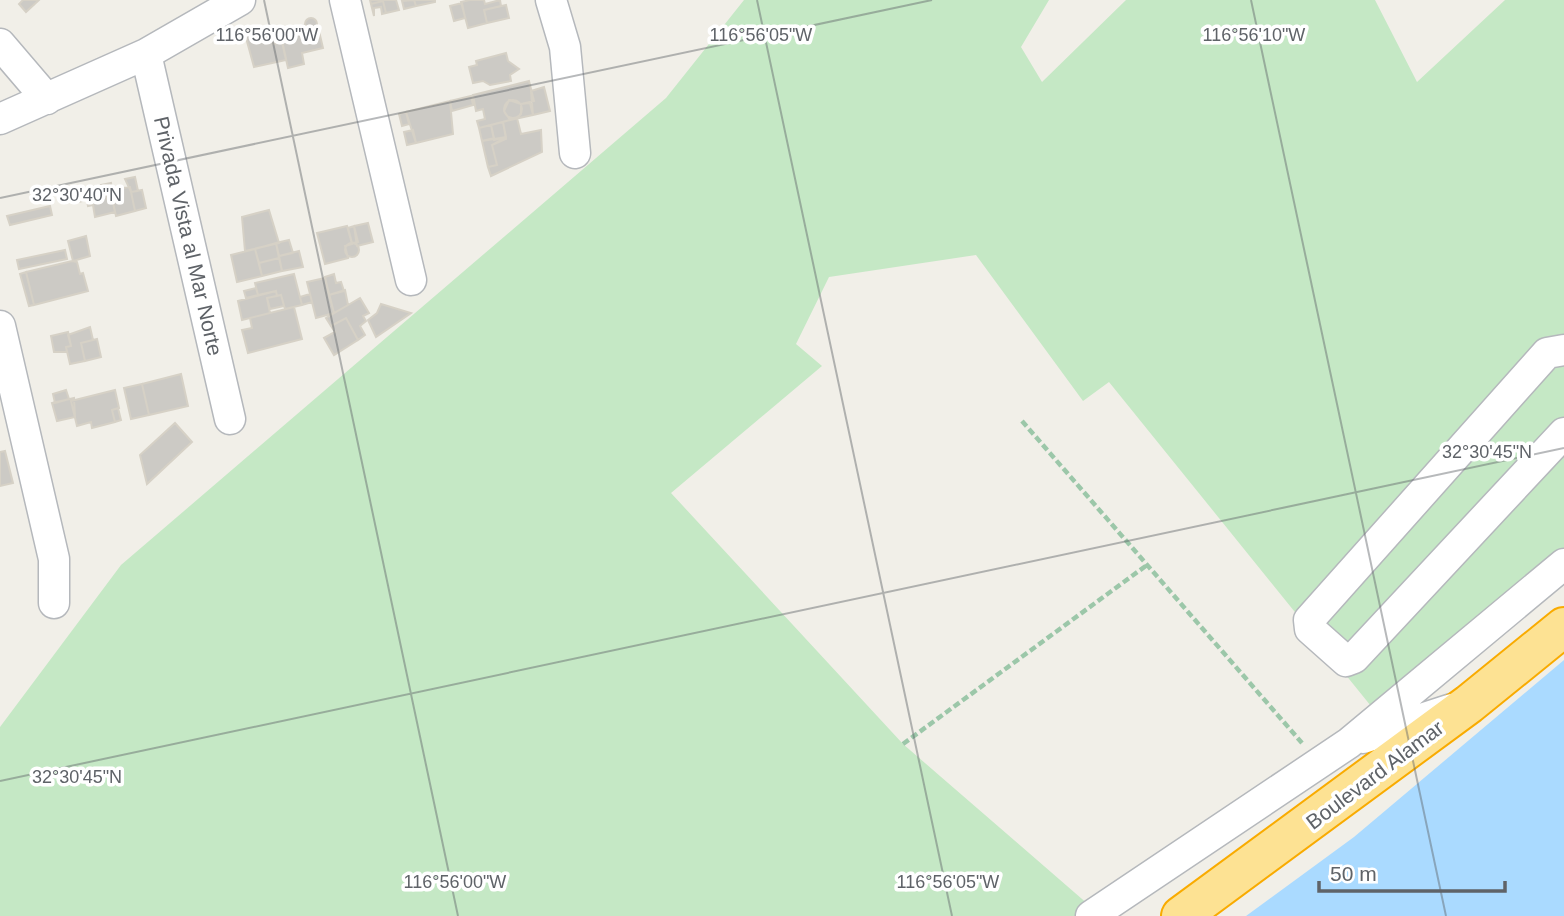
<svg xmlns="http://www.w3.org/2000/svg" width="1564" height="916" font-family="Helvetica,sans-serif">
  <rect width="100%" height="100%" fill="#f1efe8"/>
  <path fill="#c5e8c5" d="M744,0H1049L1021,47L1042,82L1126,0H1375L1417,82L1505,0H1564V564L1379,716L1109,382L1083,401L976,255L829,277L796,344L822,366L671,493L903,744L1097,912L1091,916H0V727L121,565L666,98Z"/>
  <path fill="#aadaff" d="M1564,660V916H1246L1354,837Z"/>
  <path fill="#cccac5" stroke="#d6d1c6" stroke-width="2" d="M23,0H39L26,12L19,4Z
    M370,0H396L399,10L386,13L383,1L371,4Z
    M414,0L416,6L404,9L402,1Z
    M414,0H435V2L416,6Z
    M470,0H484L485,4L500,0L501,6L484,10L487,23L468,28L461,2Z
    M383,1L386,13L382,14L381,7L374,8V16L371,4Z
    M462,3L465,18L454,21L450,6Z
    M506,5L509,18L487,23L484,10Z
    M305 24a6 6 0 1 1 12 0a6 6 0 1 1-12 0Z
    M305,25L313,33L319,31L323,48L302,53L304,64L288,68L281,36L288,35L287,29Z
    M269,28L273,44L282,42L286,60L254,67L245,34Z
    M506,53L508,61L519,69L510,75L511,81L490,85L483,81L473,83L469,67L477,65L476,61Z
    M529,81L534,101L521,104L509,100L504,111L510,120L479,128L477,121L485,119L483,109L476,111L473,95Z
    M544,87L550,111L533,115L531,91Z
    M471,96L473,105L452,111L450,101Z
    M504 109a9 9 0 1 1 18 0a9 9 0 1 1-18 0Z
    M450,101L453,134L416,143L406,112Z
    M530,103L533,115L510,120L509,118H517L521,114V104Z
    M406,112L409,124L402,126L399,114Z
    M517,118L521,134L541,130L542,152L491,176L488,167L497,165L492,145L506,139L503,122Z
    M503,122L506,137L494,140L491,125Z
    M491,125L494,138L482,141L479,128Z
    M413,130L416,143L407,145L404,132Z
    M506,137L492,145L497,165L488,167L482,141Z
    M135,177L138,191L131,192L125,179Z
    M111,183L112,189L105,190L107,199L112,198L115,212L95,217L93,205L88,206L87,200L78,202L75,191L96,186L97,190L102,188L101,185Z
    M130,187L135,211L116,216L112,198L107,199L105,190Z
    M142,190L146,208L135,211L131,192Z
    M75,191L77,200L66,202L65,194Z
    M50,206L52,215L10,225L7,216Z
    M269,210L279,243L245,251L242,217Z
    M368,223L373,242L357,246L354,226Z
    M347,226L352,244L345,246L348,258L325,264L317,233Z
    M354,226L358,242L352,243L348,228Z
    M86,236L90,256L73,261L68,241Z
    M289,240L293,253L279,256L276,243Z
    M345 250a7 7 0 1 1 14 0a7 7 0 1 1-14 0Z
    M276,243L279,258L259,263L255,249Z
    M255,249L262,276L237,282L231,255Z
    M65,250L67,259L19,269L17,260Z
    M299,251L303,267L282,271L279,256Z
    M279,258L282,271L262,276L259,263Z
    M72,261L77,262L80,274L83,273L88,291L34,305L26,272Z
    M26,272L34,305L29,306L20,274Z
    M294,274L302,305L285,309L281,295L277,296L276,291L258,295L255,283Z
    M334,274L336,283L341,282L344,291L329,295L325,277Z
    M325,278L334,313L316,318L307,282Z
    M256,288L258,295L246,298L244,291Z
    M345,290L348,305L334,313L329,295Z
    M276,291L277,296L267,298L270,313L242,320L238,301Z
    M310,294L312,302L302,305L300,297Z
    M281,295L284,306L270,309L267,298Z
    M360,298L369,313L363,316L366,321L360,326L365,335L358,340L346,318L331,326L326,318Z
    M381,304L411,313L376,337L368,320L377,313Z
    M294,307L302,339L248,353L242,330L252,328L250,318Z
    M346,318L358,340L334,355L324,338L335,332L331,326Z
    M90,327L93,340L81,343L85,361L70,364L66,347L71,346L68,335Z
    M68,332L71,346L66,347L67,352H54L51,336Z
    M97,339L101,357L85,361L81,343Z
    M181,374L188,406L149,415L142,384Z
    M142,384L149,415L131,419L124,388Z
    M66,390L69,399L55,403L53,394Z
    M115,390L119,408L112,410L115,422L92,428L91,422L77,426L71,401Z
    M74,398L75,417L57,421L52,403Z
    M118,408L121,420L115,422L112,410Z
    M175,423L192,442L147,484L140,455Z
    M5,451L13,483L0,486V452Z"/>
  <g fill="none" stroke-linecap="round" stroke-linejoin="round">
    <g stroke="#b5b8bc" stroke-width="33">
      <path id="minor" d="M345,0L411,280
        M551,0L565,47L575,153
        M0,44L47,99
        M146,54L230,419
        M0,119L146,54L240,0
        M0,326L54,559V603
        M1564,350L1547,353L1309,620L1310,629L1346,661L1354,658L1564,433
        M1363,738L1452,709
        M1091,916L1349,743L1564,564"/>
    </g>
    <g stroke="#f9ab00" stroke-width="42">
      <path id="highway" d="M1181,916L1469,704L1564,627"/>
    </g>
    <path stroke="#9cc7a9" stroke-width="4.5" stroke-dasharray="7 3.5" stroke-linecap="butt" d="M1022,421L1302,743
      M903,744L1147,565"/>
    <use href="#minor" stroke="#fff" stroke-width="30"/>
    <use href="#highway" stroke="#fde293" stroke-width="38"/>
  </g>
  <path fill="none" stroke="#5f6368" stroke-width="2" stroke-opacity="0.45" d="M264,0L458,916M757,0L952,916M1251,0L1446,916M0,198L932,0M0,781L1564,448"/>
  <g text-anchor="middle" stroke-width="7" stroke-linejoin="round" paint-order="stroke">
    <g font-size="21" fill="#5f6368" stroke="#fff">
      <text transform="translate(188 236) rotate(77)" y="7">Privada Vista al Mar Norte</text>
      <text transform="translate(1375 775) rotate(-37)" y="7">Boulevard Alamar</text>
    </g>
  </g>
  <g font-size="18" text-anchor="middle" fill="#5f6368" stroke="#fff" stroke-width="7" stroke-linejoin="round" paint-order="stroke">
    <text x="267" y="41">116°56'00"W</text>
    <text x="761" y="41">116°56'05"W</text>
    <text x="1254" y="41">116°56'10"W</text>
    <text x="77" y="201">32°30'40"N</text>
    <text x="1487" y="458">32°30'45"N</text>
    <text x="77" y="783">32°30'45"N</text>
    <text x="455" y="888">116°56'00"W</text>
    <text x="948" y="888">116°56'05"W</text>
  </g>
  <path d="M1319 881v10h186v-10" fill="none" stroke="#5f6368" stroke-width="3.5"/>
  <text x="1330" y="881" font-size="21" fill="#5f6368" stroke="#ffffff" stroke-width="5" paint-order="stroke">50 m</text>
</svg>
